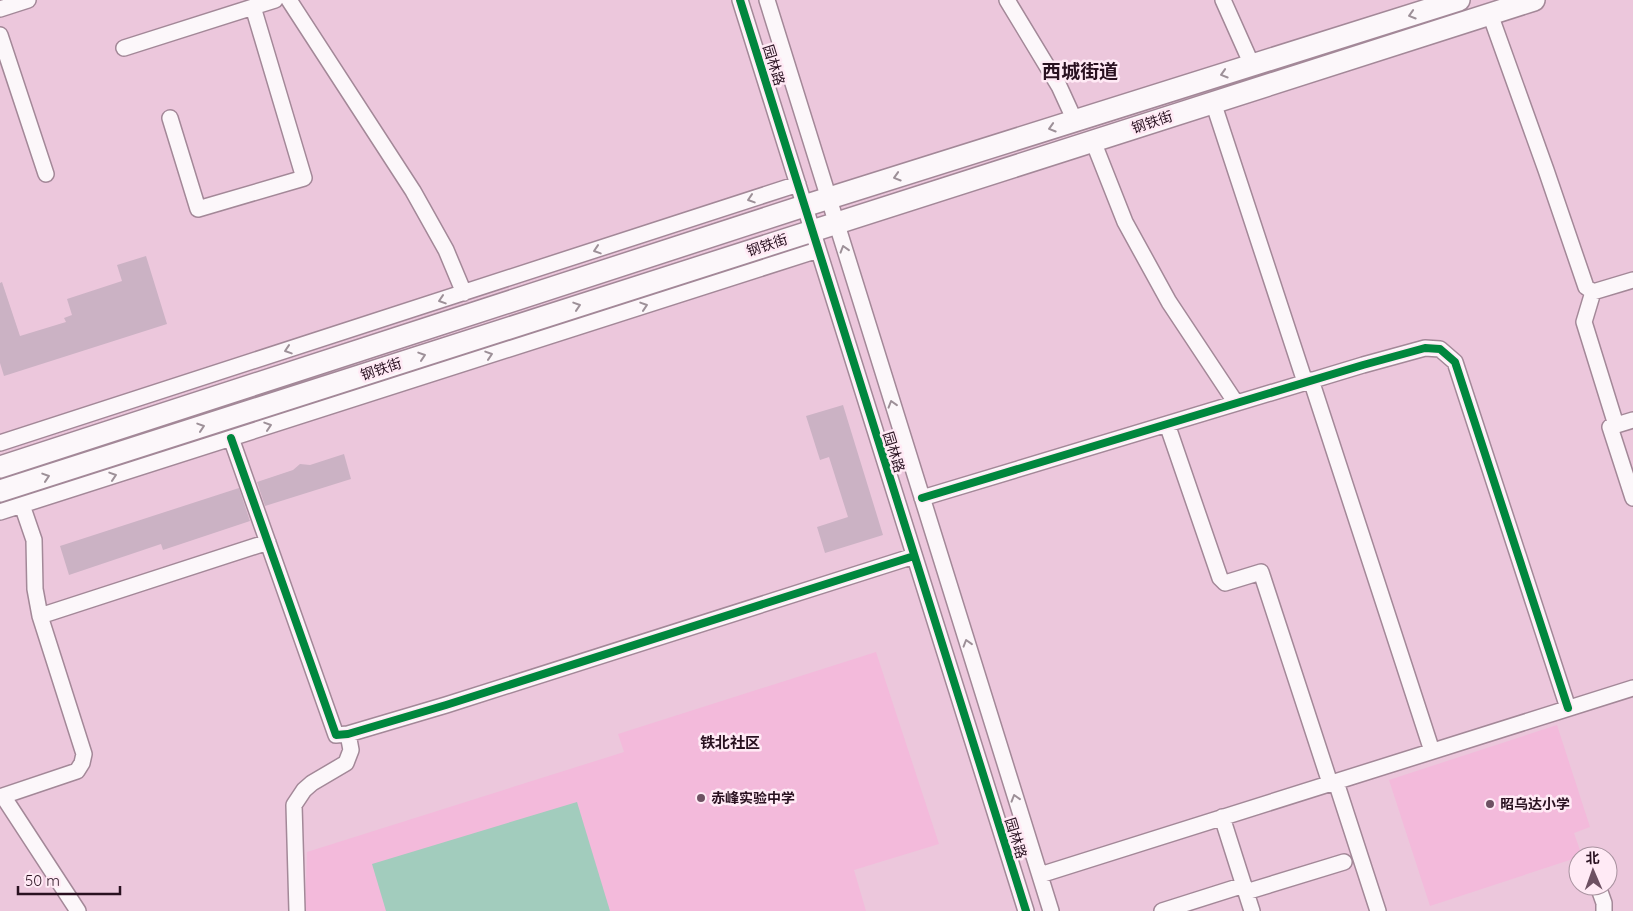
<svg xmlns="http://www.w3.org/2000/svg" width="1633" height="911" font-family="Quicksand,'Noto Sans SC',sans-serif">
  <rect width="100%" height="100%" fill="#ecc7dc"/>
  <path fill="#f3badb" d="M876,652L939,844L854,870L866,911H305L307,852L624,752L618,734Z
    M1557,725L1590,827L1574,833L1582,856L1430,906L1389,780Z"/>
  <path fill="#a2ccbd" d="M577,802L610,911H386L372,864Z"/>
  <path fill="#cbb2c4" d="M146,256L167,324L4,376L0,363V283L2,282L20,336L66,322L64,318L72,315L67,299L122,281L117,265Z
    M843,405L883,535L825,553L817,527L848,517L829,457L820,460L806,416Z
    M344,454L351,479L265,506L257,482L293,470L300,464L310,465Z
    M239,488L250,521L163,550L161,544L69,575L60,546Z"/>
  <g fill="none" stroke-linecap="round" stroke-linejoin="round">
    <g stroke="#a38898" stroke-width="18">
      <path id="minor" d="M289,0L413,191L446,250L464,293
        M740,0L1026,911
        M767,0L1051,911
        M1007,0L1059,86L1075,121
        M1223,0L1252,65
        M0,9L28,0
        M1490,14L1546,170L1586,287L1593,292L1633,280
        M0,35L46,174
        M124,48L275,0
        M1213,102L1305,382
        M170,118L198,209L304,178L253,7
        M1093,141L1125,222L1169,302L1236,403
        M1593,292L1584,322L1616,425
        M1311,380L1432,751
        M1633,420L1610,427L1633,498
        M1167,424L1220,578L1225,583L1261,572L1330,783
        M231,438L336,735L348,734L446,705L914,556
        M0,443L798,184
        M922,498L1363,365L1425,348L1440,349L1455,362L1568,708
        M0,512L818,250
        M40,616L268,542
        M1336,782L1378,911
        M3,796L78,911
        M0,797L77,771L82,763L84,754L40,616L35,589L34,540L22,505
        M1222,817L1252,911
        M1040,875L1633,688
        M1598,886L1604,903V911
        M1246,892L1344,862
        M297,911L294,805L304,790L312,783L346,763L351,750L348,734
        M1162,911L1244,885"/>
    </g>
    <g stroke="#a38898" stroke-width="24">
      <path id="highway" d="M0,467L804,206L1459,0
        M0,491L1534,0"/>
    </g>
    <use href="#minor" stroke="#fcf7fa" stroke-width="15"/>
    <use href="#highway" stroke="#fcf7fa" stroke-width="21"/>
    <g stroke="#ffeaf5" stroke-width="11">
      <path id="cycleway" d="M740,0L1026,911
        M231,438L336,735L348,734L446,705L914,556
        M922,498L1363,365L1425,348L1440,349L1455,362L1568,708"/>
    </g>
    <use href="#cycleway" stroke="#00873e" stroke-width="8"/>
  </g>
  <defs><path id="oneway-chevron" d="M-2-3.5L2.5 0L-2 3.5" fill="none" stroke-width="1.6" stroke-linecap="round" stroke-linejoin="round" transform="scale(1.25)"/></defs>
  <g stroke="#9d9098">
    <use href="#oneway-chevron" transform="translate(1412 15) rotate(163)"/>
    <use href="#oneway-chevron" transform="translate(1224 74) rotate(163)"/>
    <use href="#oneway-chevron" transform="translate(1052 128) rotate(163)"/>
    <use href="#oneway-chevron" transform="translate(897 177) rotate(163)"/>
    <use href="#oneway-chevron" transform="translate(751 199) rotate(162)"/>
    <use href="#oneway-chevron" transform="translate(844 249) rotate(-107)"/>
    <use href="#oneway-chevron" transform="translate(597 250) rotate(162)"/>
    <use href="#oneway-chevron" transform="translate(442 300) rotate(162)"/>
    <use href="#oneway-chevron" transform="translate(577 306) rotate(-18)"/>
    <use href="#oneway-chevron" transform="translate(644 306) rotate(-18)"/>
    <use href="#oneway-chevron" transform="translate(288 350) rotate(162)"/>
    <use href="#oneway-chevron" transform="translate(489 355) rotate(-18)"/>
    <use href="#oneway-chevron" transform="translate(422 356) rotate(-18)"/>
    <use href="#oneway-chevron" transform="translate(892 404) rotate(-107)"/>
    <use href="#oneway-chevron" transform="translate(268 426) rotate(-18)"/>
    <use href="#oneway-chevron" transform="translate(201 427) rotate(-18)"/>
    <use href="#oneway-chevron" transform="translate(113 476) rotate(-18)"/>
    <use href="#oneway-chevron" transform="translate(46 477) rotate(-18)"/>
    <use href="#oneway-chevron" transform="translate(967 643) rotate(-107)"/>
    <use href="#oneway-chevron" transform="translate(1015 798) rotate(-107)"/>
  </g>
  <g fill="#6d5162" stroke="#ffeaf5" stroke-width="2">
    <circle cx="701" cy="798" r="5"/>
    <circle cx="1490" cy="804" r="5"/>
  </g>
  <g text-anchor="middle" stroke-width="5" stroke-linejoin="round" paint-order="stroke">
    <g font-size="14" fill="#291120" stroke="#ffeaf5">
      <text transform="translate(774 65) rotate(73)" y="5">园林路</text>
      <text transform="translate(1152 122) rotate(-18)" y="5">钢铁街</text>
      <text transform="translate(767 245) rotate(-18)" y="5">钢铁街</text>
      <text transform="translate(381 369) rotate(-18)" y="5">钢铁街</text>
      <text transform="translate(894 452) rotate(73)" y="5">园林路</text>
      <text transform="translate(1016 838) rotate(73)" y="5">园林路</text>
    </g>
    <g font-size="14" font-weight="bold" fill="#291120" stroke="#ffeaf5" text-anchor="start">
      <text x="711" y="803">赤峰实验中学</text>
      <text x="1500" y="809">昭乌达小学</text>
    </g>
    <g font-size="15" font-weight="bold" fill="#291120" stroke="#ffeaf5">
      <text x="730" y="748">铁北社区</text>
    </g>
    <g font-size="19" font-weight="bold" fill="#291120" stroke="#ffeaf5">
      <text x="1080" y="78">西城街道</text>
    </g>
  </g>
  <g transform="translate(1593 871) rotate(358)"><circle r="24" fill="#ffeaf5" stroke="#a993a0"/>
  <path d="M0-4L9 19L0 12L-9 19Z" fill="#6d5162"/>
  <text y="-8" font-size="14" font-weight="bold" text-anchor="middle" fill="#291120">北</text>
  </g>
  <path d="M18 886v8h102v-8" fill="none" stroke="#291120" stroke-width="2.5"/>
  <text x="25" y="886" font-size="15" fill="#291120" stroke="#ffeaf5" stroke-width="4" paint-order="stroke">50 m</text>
</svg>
